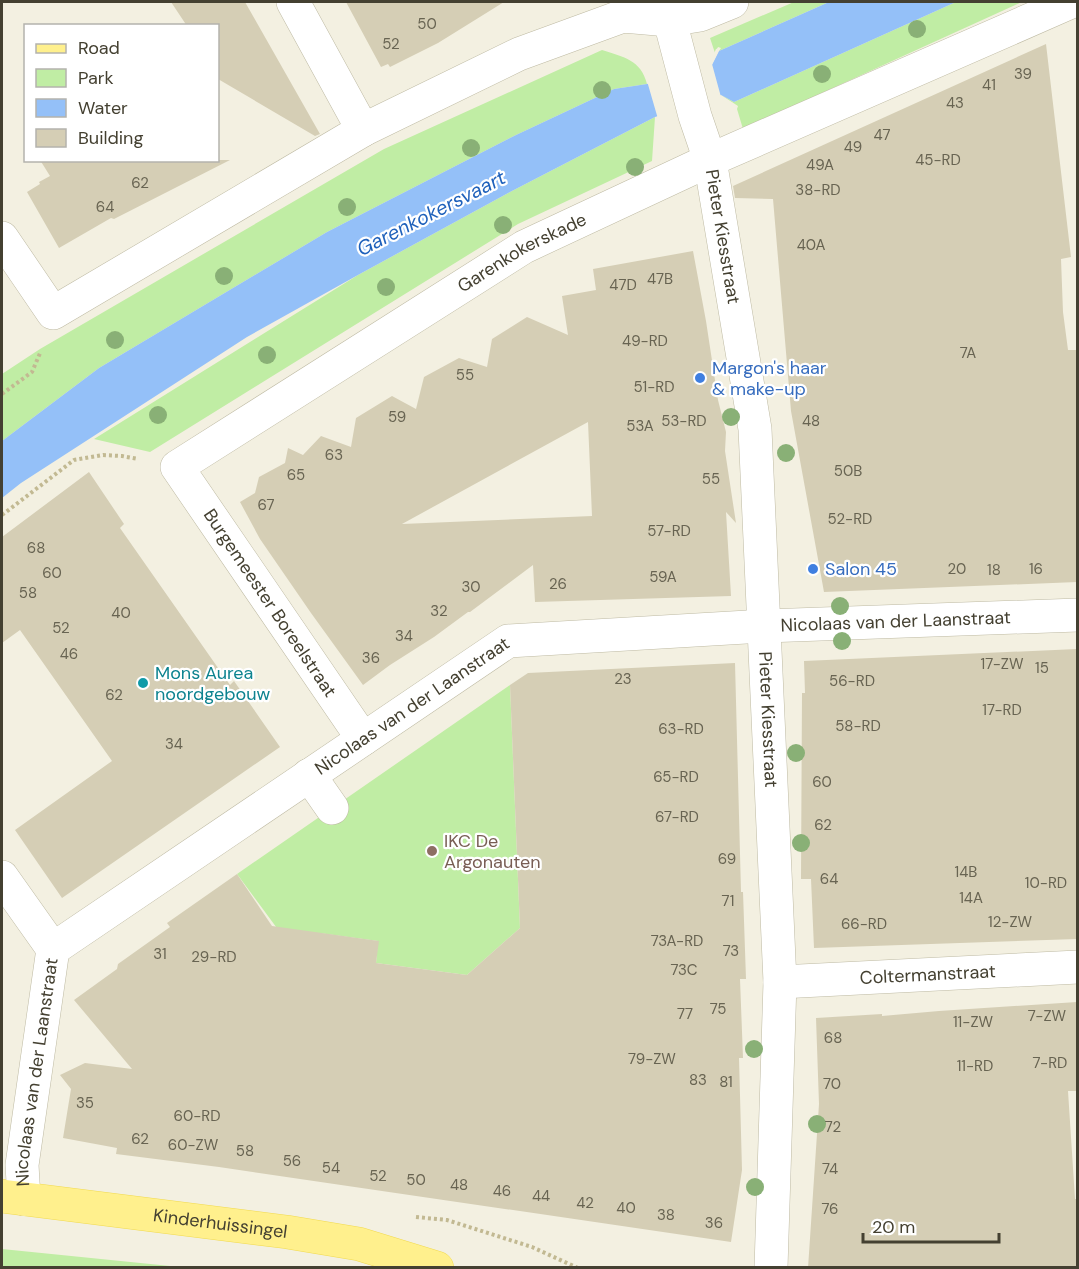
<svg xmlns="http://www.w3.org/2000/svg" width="1079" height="1269" font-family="'DM Sans',sans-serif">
  <rect width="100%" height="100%" fill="#f3f0e1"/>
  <path fill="#c0eda4" d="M794,2H829L719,51L721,48L718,47L715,53L710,38Z
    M956,2H1022L743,129L737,109L738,106L721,95L734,102Z
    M602,50C624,57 641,60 647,84L614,89L516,135L327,232L99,368L2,441V374L40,349L384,149Z
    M655,117L652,161L518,224L150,452L94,439L358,275L510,192Z
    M510,685L520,928L467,975L376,963L378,941L319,933L309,943L282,935L237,874Z
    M2,1249L180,1267H2Z"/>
  <path fill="#94c0f8" d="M829,2H956L734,102L721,95L655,117L510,192L358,275L247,337L21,483L2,498V441L99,368L327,232L516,135L614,89L647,84L712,65L719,51Z"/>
  <path fill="#f3f0e1" d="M719,48H720L712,64L721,97L735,104L721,99L658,119L647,81L710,63L716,49Z"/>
  <path fill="#d5ceb5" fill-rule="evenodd" d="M171,2H245L320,134L315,136L218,79V26H187Z
    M346,2H504L438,43L390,67L388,64L381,67Z
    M1046,44L1071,257L1061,259L1063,312L1068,350H1077V582L824,592L791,411L773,199L735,198L733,186Z
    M40,160H230L114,219L111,218L59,248L27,192L40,184L39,182L50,176Z
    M693,251L706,321L718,400L726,432L725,451L736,523L726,512L731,596L535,602L533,565L470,612H468L434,637L390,665L363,685L311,613L260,539L240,502L255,493L259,477L285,463L288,448L303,455L321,436L351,447L356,418L392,396L416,409L424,377L459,358L487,367L492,339L527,317L568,335L562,296L596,290L593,269ZM588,422L592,516L402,524Z
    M89,472L124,524L120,528L230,685L234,681L280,747L62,898L15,830L112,761L20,630L2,643V537Z
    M1077,649V939L814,948L811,879H801L802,693H805L804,661Z
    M735,663L741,892H743L746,979H740L743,1058H739L742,1170L731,1242L219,1167L116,1154L117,1148L63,1138L71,1089L60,1075L85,1063L132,1069L74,1000L117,969L118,964L170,927L167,923L237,874L272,926L379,941L376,963L467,975L520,928L510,685L528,673Z
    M1077,1002V1091H1068L1075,1199H1077V1268H808L819,1104L816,1018L882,1014V1016L939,1011Z"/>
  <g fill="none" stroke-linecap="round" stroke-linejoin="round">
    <g stroke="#bebaa3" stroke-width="34">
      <g id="minor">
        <path d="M293,2L363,130"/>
        <path id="s1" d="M665,2L695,116L710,160L755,429L780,982L771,1268"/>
        <path d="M2,238L53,313L363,130L519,54L623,16L669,20L700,15L732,2"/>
        <path id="s2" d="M363,739L177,467L524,247L710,160L1071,2"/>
        <path d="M309,775L332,808"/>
        <path d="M2,877L53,949"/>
        <path id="s3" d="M780,982L1078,967"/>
        <path id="s4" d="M24,1199L22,1165L53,949L508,641L765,626L1078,615"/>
      </g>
    </g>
    <g stroke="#f1da50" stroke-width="34">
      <g id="major">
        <path id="s5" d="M2,1196L287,1232L359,1244L437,1268"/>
      </g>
    </g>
    <path stroke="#c2b992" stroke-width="4" stroke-dasharray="3 3" stroke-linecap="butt" d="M2,394L32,372L41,351
      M2,515L74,460L103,455L122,456L138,459
      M416,1217L447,1220L532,1247L578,1268"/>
    <use href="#minor" stroke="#fff" stroke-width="33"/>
    <use href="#major" stroke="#fff08d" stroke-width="33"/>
  </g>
  <g fill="#89b076">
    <circle cx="917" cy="29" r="9"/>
    <circle cx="822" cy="74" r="9"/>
    <circle cx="602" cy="90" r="9"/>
    <circle cx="471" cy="148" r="9"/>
    <circle cx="635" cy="167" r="9"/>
    <circle cx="347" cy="207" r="9"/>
    <circle cx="503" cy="225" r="9"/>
    <circle cx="224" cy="276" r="9"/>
    <circle cx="386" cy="287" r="9"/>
    <circle cx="115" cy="340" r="9"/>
    <circle cx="267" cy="355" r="9"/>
    <circle cx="158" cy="415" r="9"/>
    <circle cx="731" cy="417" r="9"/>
    <circle cx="786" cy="453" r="9"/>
    <circle cx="840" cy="606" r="9"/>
    <circle cx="842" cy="641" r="9"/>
    <circle cx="796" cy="753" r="9"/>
    <circle cx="801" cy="843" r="9"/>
    <circle cx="754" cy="1049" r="9"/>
    <circle cx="817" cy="1124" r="9"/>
    <circle cx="755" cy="1187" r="9"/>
  </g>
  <g fill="#3f7fe0" stroke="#fff" stroke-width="2">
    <circle cx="700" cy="378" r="6"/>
    <circle cx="813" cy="569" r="6"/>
  </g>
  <circle fill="#0f9aa8" stroke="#fff" stroke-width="2" cx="143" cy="683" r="6"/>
  <circle fill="#8d6e63" stroke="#fff" stroke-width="2" cx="432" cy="851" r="6"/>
  <g text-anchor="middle" stroke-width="4.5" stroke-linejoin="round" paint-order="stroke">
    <g font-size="15" fill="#686452">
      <text x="427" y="29">50</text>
      <text x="391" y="49">52</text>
      <text x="1023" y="79">39</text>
      <text x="989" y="90">41</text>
      <text x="955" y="108">43</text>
      <text x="882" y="140">47</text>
      <text x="853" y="152">49</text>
      <text x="938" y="165">45-RD</text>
      <text x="820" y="170">49A</text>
      <text x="140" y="188">62</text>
      <text x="818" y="195">38-RD</text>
      <text x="105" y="212">64</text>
      <text x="811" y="250">40A</text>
      <text x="660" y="284">47B</text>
      <text x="623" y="290">47D</text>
      <text x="645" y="346">49-RD</text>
      <text x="968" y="358">7A</text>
      <text x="465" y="380">55</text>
      <text x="654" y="392">51-RD</text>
      <text x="397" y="422">59</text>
      <text x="684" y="426">53-RD</text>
      <text x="811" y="426">48</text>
      <text x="640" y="431">53A</text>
      <text x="334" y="460">63</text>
      <text x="848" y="476">50B</text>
      <text x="296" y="480">65</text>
      <text x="711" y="484">55</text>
      <text x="266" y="510">67</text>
      <text x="850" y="524">52-RD</text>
      <text x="669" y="536">57-RD</text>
      <text x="36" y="553">68</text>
      <text x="957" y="574">20</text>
      <text x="1036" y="574">16</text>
      <text x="994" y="575">18</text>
      <text x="52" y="578">60</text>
      <text x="663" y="582">59A</text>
      <text x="558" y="589">26</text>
      <text x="471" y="592">30</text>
      <text x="28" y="598">58</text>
      <text x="439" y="616">32</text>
      <text x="121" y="618">40</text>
      <text x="61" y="633">52</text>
      <text x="404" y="641">34</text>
      <text x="69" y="659">46</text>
      <text x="371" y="663">36</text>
      <text x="1002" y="669">17-ZW</text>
      <text x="1042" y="673">15</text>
      <text x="623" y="684">23</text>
      <text x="852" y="686">56-RD</text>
      <text x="114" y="700">62</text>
      <text x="1002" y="715">17-RD</text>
      <text x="858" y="731">58-RD</text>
      <text x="681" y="734">63-RD</text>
      <text x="174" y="749">34</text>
      <text x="676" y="782">65-RD</text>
      <text x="822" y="787">60</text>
      <text x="677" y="822">67-RD</text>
      <text x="823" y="830">62</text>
      <text x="727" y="864">69</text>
      <text x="966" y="877">14B</text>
      <text x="829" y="884">64</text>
      <text x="1046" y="888">10-RD</text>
      <text x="971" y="903">14A</text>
      <text x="728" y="906">71</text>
      <text x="1010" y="927">12-ZW</text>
      <text x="864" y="929">66-RD</text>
      <text x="677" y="946">73A-RD</text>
      <text x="731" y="956">73</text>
      <text x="160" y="959">31</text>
      <text x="214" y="962">29-RD</text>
      <text x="684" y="975">73C</text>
      <text x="718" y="1014">75</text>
      <text x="685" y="1019">77</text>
      <text x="1047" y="1021">7-ZW</text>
      <text x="973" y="1027">11-ZW</text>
      <text x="833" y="1043">68</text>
      <text x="652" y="1064">79-ZW</text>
      <text x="1050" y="1068">7-RD</text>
      <text x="975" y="1071">11-RD</text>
      <text x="698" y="1085">83</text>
      <text x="726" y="1087">81</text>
      <text x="832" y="1089">70</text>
      <text x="85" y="1108">35</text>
      <text x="197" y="1121">60-RD</text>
      <text x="833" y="1132">72</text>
      <text x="140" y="1144">62</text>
      <text x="193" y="1150">60-ZW</text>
      <text x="245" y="1156">58</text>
      <text x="292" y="1166">56</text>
      <text x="331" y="1173">54</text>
      <text x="830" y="1174">74</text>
      <text x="378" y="1181">52</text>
      <text x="416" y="1185">50</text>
      <text x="459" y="1190">48</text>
      <text x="502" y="1196">46</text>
      <text x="541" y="1201">44</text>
      <text x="585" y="1208">42</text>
      <text x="626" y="1213">40</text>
      <text x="830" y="1214">76</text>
      <text x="666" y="1220">38</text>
      <text x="714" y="1228">36</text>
    </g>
    <g font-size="18" fill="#444031" stroke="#fff">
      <text dy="6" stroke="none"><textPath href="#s1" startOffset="242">Pieter Kiesstraat</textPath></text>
      <text dy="6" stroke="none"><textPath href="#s2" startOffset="736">Garenkokerskade</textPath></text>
      <text transform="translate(270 603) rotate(56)" y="6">Burgemeester Boreelstraat</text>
      <text dy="6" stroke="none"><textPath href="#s4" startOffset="1190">Nicolaas van der Laanstraat</textPath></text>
      <text dy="6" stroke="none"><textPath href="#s4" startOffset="686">Nicolaas van der Laanstraat</textPath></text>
      <text dy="6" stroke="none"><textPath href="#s1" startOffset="728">Pieter Kiesstraat</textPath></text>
      <text dy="6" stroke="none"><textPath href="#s3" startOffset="148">Coltermanstraat</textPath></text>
      <text dy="6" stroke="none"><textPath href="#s4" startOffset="128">Nicolaas van der Laanstraat</textPath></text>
      <text dy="6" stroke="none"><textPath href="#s5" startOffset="220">Kinderhuissingel</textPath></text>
    </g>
    <g font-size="18" fill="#366cbe" stroke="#fff" text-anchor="start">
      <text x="712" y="374">Margon's haar<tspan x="712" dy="21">&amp; make-up</tspan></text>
      <text x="825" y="575">Salon 45</text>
    </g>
    <g font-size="18" fill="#0d838f" stroke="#fff" text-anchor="start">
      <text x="155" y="679">Mons Aurea<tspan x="155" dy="21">noordgebouw</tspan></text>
    </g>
    <g font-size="18" fill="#785e54" stroke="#fff" text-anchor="start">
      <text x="444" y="847">IKC De<tspan x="444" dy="21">Argonauten</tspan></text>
    </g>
    <g font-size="20" font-style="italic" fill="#1f61bb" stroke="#fff">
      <text transform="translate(431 213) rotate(-27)" y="7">Garenkokersvaart</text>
    </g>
  </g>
  <rect width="1079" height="1269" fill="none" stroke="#444031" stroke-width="6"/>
  <rect x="24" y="24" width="195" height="138" fill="#ffffff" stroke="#b4b3ad" stroke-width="1.5"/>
  <rect x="36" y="44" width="30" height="9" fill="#fff08d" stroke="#b4b3ad" stroke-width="1.5"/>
  <text x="78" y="54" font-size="18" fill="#444031">Road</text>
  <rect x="36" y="69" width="30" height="18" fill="#c0eda4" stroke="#b4b3ad" stroke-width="1.5"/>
  <text x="78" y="84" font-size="18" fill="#444031">Park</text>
  <rect x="36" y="99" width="30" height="18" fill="#94c0f8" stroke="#b4b3ad" stroke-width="1.5"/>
  <text x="78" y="114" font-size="18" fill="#444031">Water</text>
  <rect x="36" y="129" width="30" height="18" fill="#d5ceb5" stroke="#b4b3ad" stroke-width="1.5"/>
  <text x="78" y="144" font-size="18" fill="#444031">Building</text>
  <path d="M863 1233v9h136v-9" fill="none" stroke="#444031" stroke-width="3"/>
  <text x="872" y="1233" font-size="18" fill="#444031" stroke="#ffffff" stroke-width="4.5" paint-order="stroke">20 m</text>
</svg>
